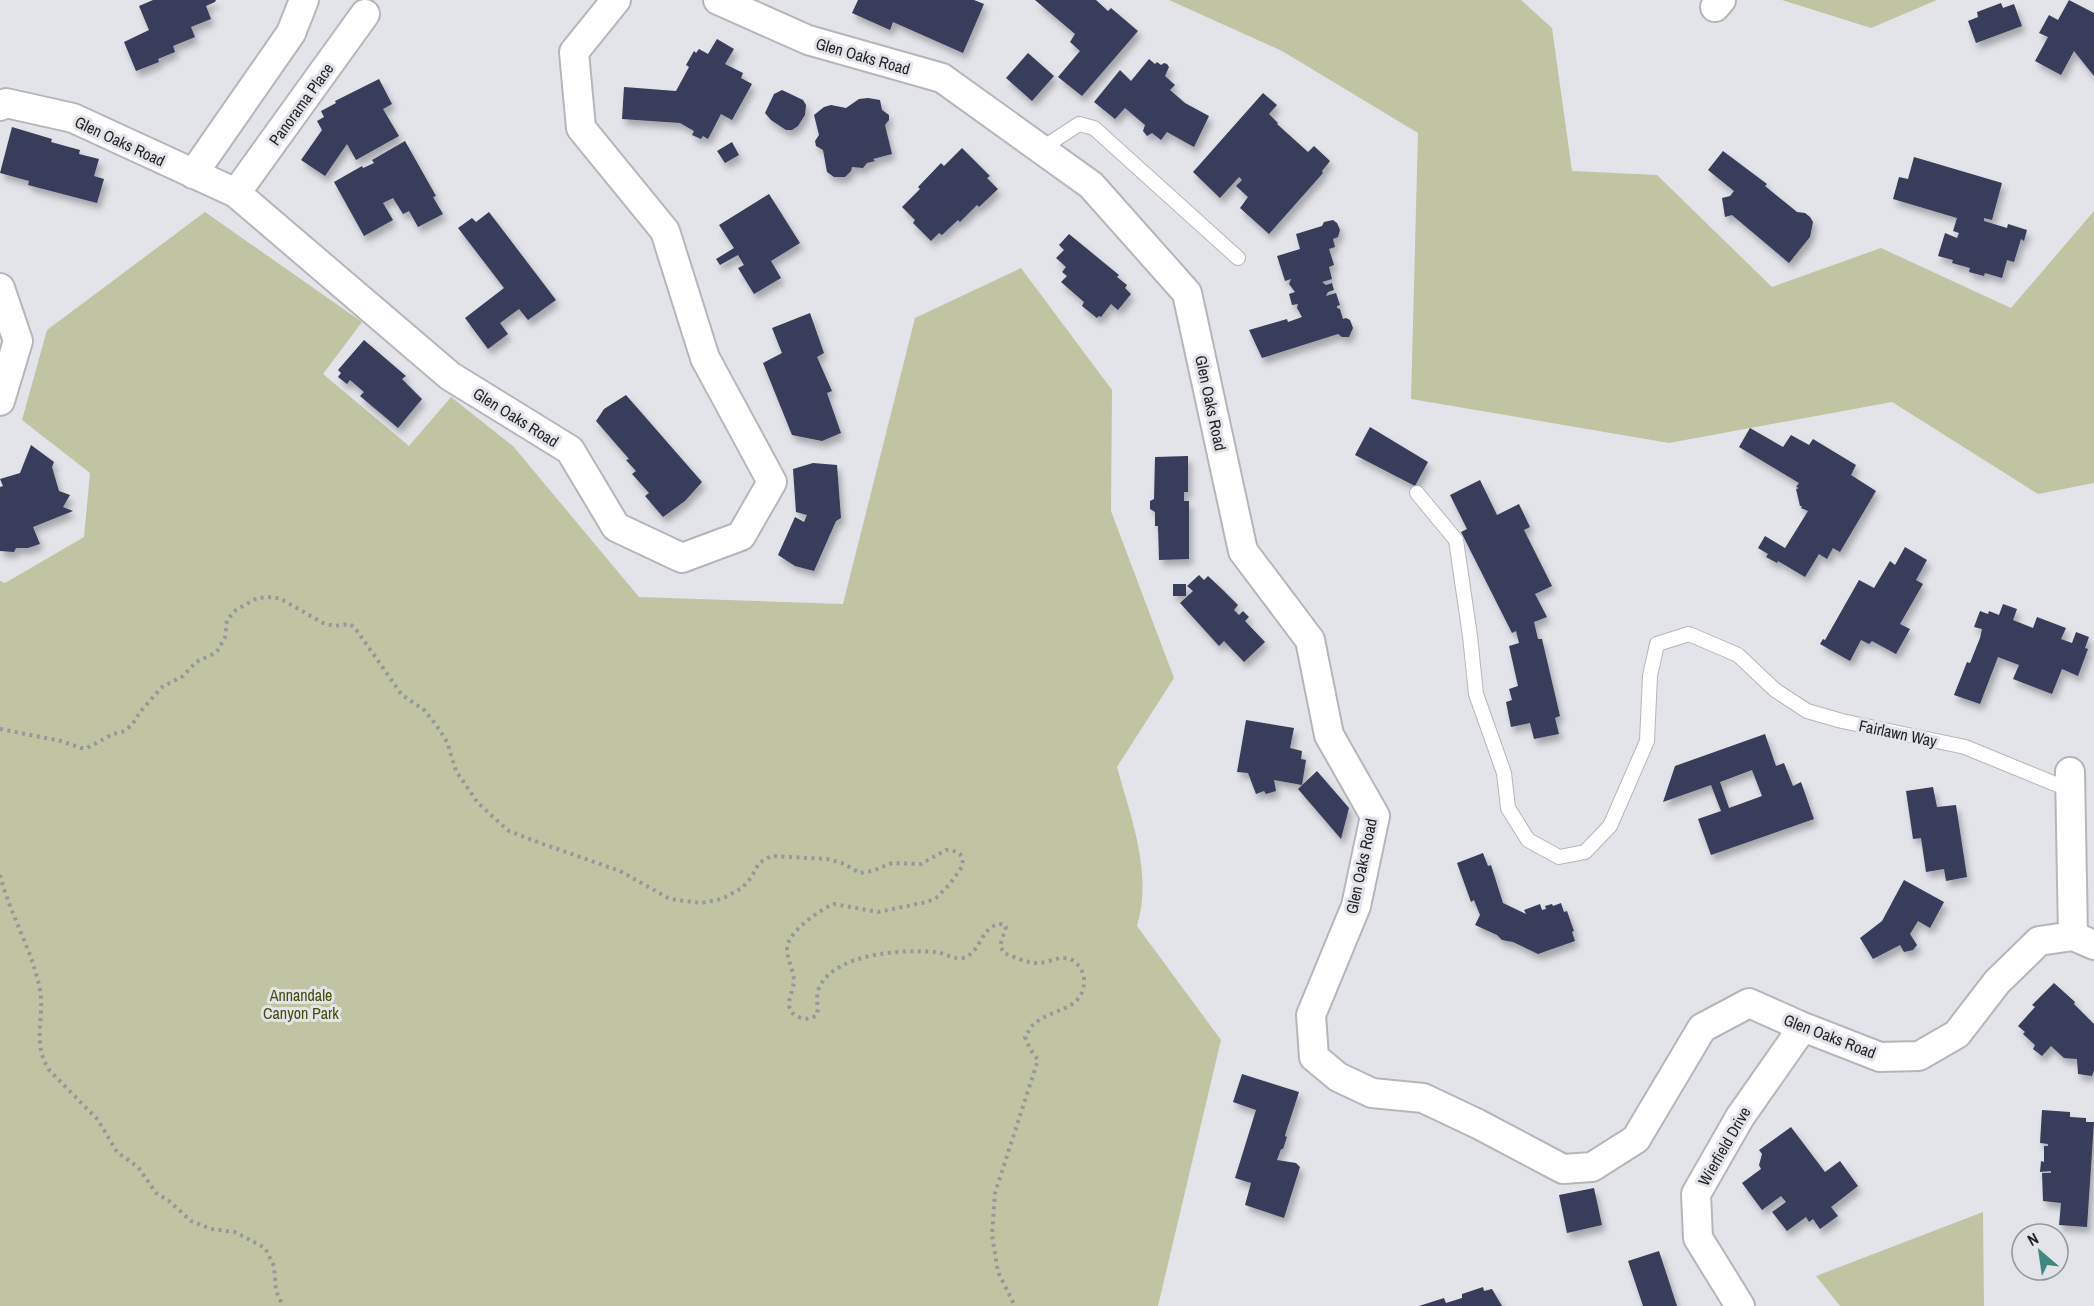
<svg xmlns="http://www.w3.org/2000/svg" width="2094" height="1306" font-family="'Archivo Narrow',sans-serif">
  <defs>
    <filter id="shadow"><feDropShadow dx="3.5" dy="6" stdDeviation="3" flood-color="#0004"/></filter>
  </defs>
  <rect width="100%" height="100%" fill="#e3e4ea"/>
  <path fill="#c0c4a3" d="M1169,0H1521L1552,28L1572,171L1657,175L1772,287L1881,248L2011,308L2094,211V483L2038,494L1892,402L1669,443L1411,399L1418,133L1282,51Z
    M1782,0H1937L1871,28Z
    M205,212L362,322L323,374L409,446L451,397L513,446L639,597L843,604L915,318L1021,268L1112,390L1111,511L1174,678L1117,767C1131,818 1153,873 1137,926L1221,1040L1158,1306H0V581L5,583L84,537L90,473L22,420L47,330Z
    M1983,1212L1984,1306H1840L1816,1276Z"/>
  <path fill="#373c5b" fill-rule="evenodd" filter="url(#shadow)" d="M153,0H216L215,2L206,6L211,19L191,27L195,37L173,46L175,52L158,59L159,62L136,71L124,42L149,30L139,6Z
    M858,0H974L984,4L963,53L893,22L890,30L852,13Z
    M1035,0H1096L1108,11L1111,8L1138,31L1082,96L1058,77L1080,51L1070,42L1075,34Z
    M2069,0L2094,13V76L2074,51L2061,75L2035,61L2048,37L2039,33L2049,15L2058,20Z
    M2001,3L2003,8L2014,4L2022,26L1976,43L1968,21L1978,17L1977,12Z
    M717,39L734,49L725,64L743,73L741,78L752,84L732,120L721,114L708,139L703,136L701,139L692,135L694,131L680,123L622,119L624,87L676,91L689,67L686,65L694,51L696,53L699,49L708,54Z
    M1028,53L1054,76L1032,101L1006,78Z
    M1149,59L1155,64L1157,62L1161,65L1164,63L1167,64L1169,67L1165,76L1175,85L1170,90L1185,103L1209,116L1194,147L1167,132L1161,140L1152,133L1147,136L1143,131L1145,125L1125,108L1115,119L1094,102L1120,70L1131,81Z
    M379,79L392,104L383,109L399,136L356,160L347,144L325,176L301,160L322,130L317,121L324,117L321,111L336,103L335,101Z
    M782,90L803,100L806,105L805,115L798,126L792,130H786L771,120L765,113L774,94Z
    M1263,93L1277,105L1269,114L1278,123L1277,124L1308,152L1314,146L1330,161L1322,171L1323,173L1269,234L1240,208L1248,197L1236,186L1242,180L1239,177L1220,198L1193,172Z
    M868,98L880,100L882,110L889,115V120L885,125L892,154L873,159L875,161L867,163L863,168L852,167L851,171L845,177H834L827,172L823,150L816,146L815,141L819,135L814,115L824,107L831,105L846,108L859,99Z
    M12,127L52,139L51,142L80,150L79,154L99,159L94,176L104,179L97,203L28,185L29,181L0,173Z
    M405,141L436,196L433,197L443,214L418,227L409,211L403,214L393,198L383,203L393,220L364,236L334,182L362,166L363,168L374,163L372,160Z
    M732,142L739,155L725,163L717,151Z
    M962,148L990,176L987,178L998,189L979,207L977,205L960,222L958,220L942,235L939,233L931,241L913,223L915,220L902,207L920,189L918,187L941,163L944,166Z
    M1723,151L1767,184L1765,186L1797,212L1805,213L1810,217L1813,222L1810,237L1789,263L1732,215L1725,217L1722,198L1730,196L1734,191L1708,170Z
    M1914,157L2002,183L1992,220L1984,218V221L2007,228L2008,224L2027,230L2024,241L2021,239L2014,262L2007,260L2002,278L1985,273L1984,276L1969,272L1970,268L1952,263L1953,260L1938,256L1945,233L1957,238L1959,233L1953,231L1957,218L1893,199L1899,177L1908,179Z
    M769,194L800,243L771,261L781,278L754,294L738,268L744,265L738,255L720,265L716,259L734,248L719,225Z
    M489,212L556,300L528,320L519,309L500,323L508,334L488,349L465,318L504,288L458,228L472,218L476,222Z
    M1333,220L1337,223L1340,230L1338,237L1333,239L1335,247L1329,249L1334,265L1329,267L1332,279L1322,282L1326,285L1332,283L1334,290L1328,292L1326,296L1336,293L1340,305L1337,306V308L1340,309L1343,319L1346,318L1350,320L1353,328L1349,337H1342L1338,334L1262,358L1249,330L1287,319L1288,322L1302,317L1297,308L1298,304L1292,305L1289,294L1295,292L1289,284L1291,279L1285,281L1277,256L1300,249L1296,234L1322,226L1324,222Z
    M1069,234L1119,275L1117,277L1127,285L1125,288L1131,294L1118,310L1111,304L1101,317L1099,316L1097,318L1082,306L1084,302L1061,282L1067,276L1062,272L1066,267L1056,258L1064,250L1059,245Z
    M810,313L824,353L817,357L832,391L827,393L841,433L822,441L792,435L763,363L782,353L772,328Z
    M364,340L406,376L402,379L422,399L398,428L360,396L364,392L350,380L347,384L338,377L341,373L338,370Z
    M626,395L702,482L685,501L663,517L645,496L649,493L632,474L636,471L626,460L629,459L596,421L604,409Z
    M1370,427L1428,462L1415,486L1355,455Z
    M1750,428L1783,447L1791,435L1809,445L1813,439L1856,465L1851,475L1876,491L1840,552L1833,548L1827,559L1819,554L1805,577L1778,561L1777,563L1766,557L1768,554L1758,548L1765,536L1785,548L1808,511L1801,508L1802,506H1800L1796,489L1799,488L1796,487L1799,483L1739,447Z
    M31,445L54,462L52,467L59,491L70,495L63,507L73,511L33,527L40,544L28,548H16L14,552L0,551V487L3,486L0,479L20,473Z
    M1188,456V492H1184V501H1189V559L1159,560L1158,526H1155V512L1150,509V501L1154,499L1155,457Z
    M813,463L837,465L841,518L836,521L814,571L795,566L778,555L795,517L804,522L807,515L796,512L793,469Z
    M1480,480L1497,515L1519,504L1530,527L1524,530L1552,586L1535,594L1547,617L1534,622L1538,639H1542L1560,716L1555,718L1559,734L1534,739L1530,723L1511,727L1506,702L1512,700L1509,689L1518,686L1509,646L1519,643L1516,631L1512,633L1461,532L1467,529L1450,495Z
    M1905,547L1927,560L1916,580L1923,584L1900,624L1910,629L1896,654L1872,641L1869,644L1861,640L1850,661L1820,644L1823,639L1825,640L1859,580L1874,588L1890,561L1895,565Z
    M1199,575L1204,580L1208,576L1224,591L1238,605L1234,610L1239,615L1243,611L1249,617L1245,621L1265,642L1244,662L1224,641L1219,646L1180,603L1193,591L1187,586Z
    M1173,584H1186V596H1173Z
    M2003,604L2017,609L2013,620L2033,628L2037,617L2066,628L2061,639L2072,643L2076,632L2089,637L2085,648L2088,649L2078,676L2062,669L2052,694L2013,679L2019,665L1998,657L1980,704L1954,695L1967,662L1970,663L1980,638L1982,629L1974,627L1980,611L1988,614L1989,611L1999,615Z
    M1246,720L1294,728L1290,748L1302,751L1301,759L1306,760L1302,785L1274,780L1276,791L1266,794L1264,791L1256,794L1248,773L1237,772Z
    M1765,734L1776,766L1784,763L1793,786L1801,782L1814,819L1711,855L1698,819L1721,811L1711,785L1663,802L1675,766ZM1752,770L1762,796L1729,808L1720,782Z
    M1317,771L1349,808L1341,839L1298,789Z
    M1933,787L1937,807L1956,805L1967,877L1946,881L1944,869L1926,872L1921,838L1913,839L1906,791Z
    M1483,853L1488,866L1491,865L1503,903L1526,914L1524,910L1540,904L1542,910L1546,909L1545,906L1552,904L1553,906L1561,903L1564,912L1567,911L1574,931L1572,932L1575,941L1538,954L1513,942L1502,940L1497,935L1475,925L1480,915L1474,900L1471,902L1457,863Z
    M1904,880L1944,902L1930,928L1918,921L1910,934L1917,945L1913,950L1904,952L1900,945L1873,959L1860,938L1882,921Z
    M2054,983L2075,1002L2074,1004L2094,1024V1070L2092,1076L2078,1074L2077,1059L2064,1058L2051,1046L2042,1056L2033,1049L2035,1045L2023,1034L2025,1032L2018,1026L2035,1007L2032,1005Z
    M1242,1074L1299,1092L1286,1132L1285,1136L1287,1137L1283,1149H1281L1277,1160L1296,1163L1300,1167L1284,1218L1245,1205L1251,1183L1235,1178L1256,1110L1233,1102Z
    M2042,1110L2070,1112V1117L2086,1118V1122H2094L2087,1227L2059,1225L2061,1203L2043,1201L2042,1173H2051V1171L2040,1172L2041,1161L2044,1162V1146H2048V1144L2040,1143Z
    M1791,1127L1825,1172L1840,1161L1858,1186L1831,1207L1838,1216L1820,1229L1813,1219L1809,1222L1806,1217L1787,1231L1772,1212L1786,1202L1781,1196L1762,1210L1742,1183L1761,1169L1759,1165L1762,1154L1759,1150Z
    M1594,1188L1602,1225L1567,1233L1559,1195Z
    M1659,1251L1677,1306H1643L1628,1261Z
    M1483,1287L1484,1291L1492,1289L1502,1306H1419L1444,1298L1446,1303L1462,1298V1294Z"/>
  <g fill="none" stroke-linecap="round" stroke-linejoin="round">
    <g stroke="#b5b6bb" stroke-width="16">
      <path id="lane" d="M1041,149L1079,124L1094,128L1238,258
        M1417,493L1456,540L1470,636L1476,694L1504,773L1508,808L1528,840L1559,857L1585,852L1610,826L1647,741L1650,676L1657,644L1689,634L1738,655L1775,690L1807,711L1842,721L1965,747L2070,790"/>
    </g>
    <g stroke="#b5b6bb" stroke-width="32">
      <path id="street" d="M718,0L808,40L942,78L1091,185L1187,293L1243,551L1310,640L1329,735L1375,816L1356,906L1311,1015L1314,1057L1338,1077L1372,1093L1423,1098L1478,1124L1563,1169L1592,1167L1636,1139L1702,1028L1749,1003L1803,1027L1880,1057L1919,1056L1957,1034L1997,982L2039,941L2073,936L2094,945
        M1715,7L1721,0
        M0,106L6,103L73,118L236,193L450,376L570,450L616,527L682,558L741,536L772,482L705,358L665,231L581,128L574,52L616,0
        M193,174L291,33L304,0
        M236,193L365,14
        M0,288L18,341L0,401
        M2070,772L2073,936
        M1740,1306L1698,1238L1696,1194L1740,1117L1803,1027"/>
    </g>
    <path stroke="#96979b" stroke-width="4" stroke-dasharray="3 4.5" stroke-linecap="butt" d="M0,729L61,741L81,748H87L113,734L122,732L132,725L140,712L162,687L183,676L196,662L213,654L218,650L225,637L227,620L236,610L257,598L272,597L281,599L323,623L334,626L350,624L355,628L402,695L424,710L437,726L447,742L456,771L478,803L502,825L509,831L540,843L620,871L670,899L701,903L722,899L742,888L751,878L759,863L771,856L827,859L842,863L860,873L872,871L892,863L921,864L946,850H952L960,854L963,859L962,867L949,885L936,898L927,902L878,912L834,904C820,909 788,932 787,948C787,959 793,969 794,980C794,993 780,1009 799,1017C806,1020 811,1019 817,1015C819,1006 815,997 819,988C834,953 904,949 936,952C945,953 954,960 963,958C982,953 980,924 1003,924L1006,927L1000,946L1004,953C1014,957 1025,962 1035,963C1049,964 1058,954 1072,960C1078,963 1083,971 1084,978C1086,1012 1051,1007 1033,1025C1030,1028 1028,1033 1025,1037L1030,1049L1038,1060L995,1193L992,1235L998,1272L1015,1306
      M0,875C10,915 32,949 40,990C45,1018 31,1044 50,1071L98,1120L117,1152L138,1167L156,1193L169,1201L191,1221L211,1229L235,1232L265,1248L274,1266L276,1291L283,1306"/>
    <use href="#lane" stroke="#fff" stroke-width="14"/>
    <use href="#street" stroke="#fff" stroke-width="28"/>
  </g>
  <g text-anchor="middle" stroke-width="6" stroke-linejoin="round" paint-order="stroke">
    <g font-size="16" fill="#1f2022" stroke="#e3e4ea">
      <text transform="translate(863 56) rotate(16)" y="6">Glen Oaks Road</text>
      <text transform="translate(301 104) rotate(-54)" y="6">Panorama Place</text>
      <text transform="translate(120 141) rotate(25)" y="6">Glen Oaks Road</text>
      <text transform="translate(1211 403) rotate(78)" y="6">Glen Oaks Road</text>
      <text transform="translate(516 417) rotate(32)" y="6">Glen Oaks Road</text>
      <text transform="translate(1898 733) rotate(12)" y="6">Fairlawn Way</text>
      <text transform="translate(1361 866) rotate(-78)" y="6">Glen Oaks Road</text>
      <text transform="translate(1830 1036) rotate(21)" y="6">Glen Oaks Road</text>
      <text transform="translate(1724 1146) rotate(-60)" y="6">Wierfield Drive</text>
    </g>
    <g font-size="16" fill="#484b05" stroke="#e3e4ea">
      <text x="301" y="1001">Annandale<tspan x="301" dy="18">Canyon Park</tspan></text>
    </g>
  </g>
  <g transform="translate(2040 1252) rotate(331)"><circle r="28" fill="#e3e4ea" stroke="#95969a" stroke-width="1.5"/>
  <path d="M0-4.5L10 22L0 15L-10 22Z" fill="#408882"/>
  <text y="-9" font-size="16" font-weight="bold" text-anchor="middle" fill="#1f2022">N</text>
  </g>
</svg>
